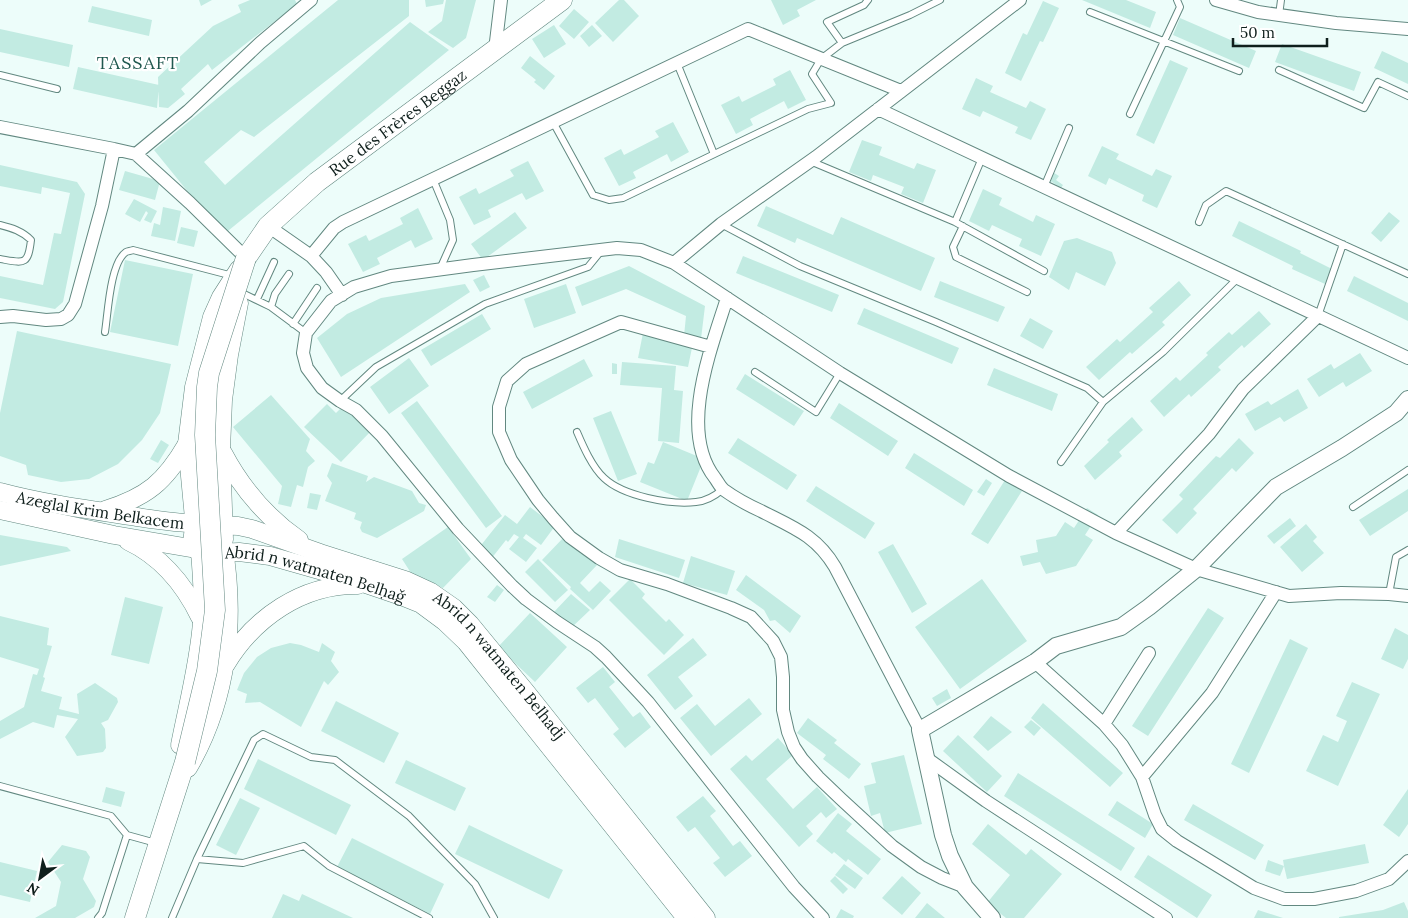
<svg xmlns="http://www.w3.org/2000/svg" width="1408" height="918" font-family="Lora,serif">
  <rect width="100%" height="100%" fill="#edfdfa"/>
  <path fill="#c2ebe2" d="M199,0H212L201,6Z
    M250,0H295L297,4L212,70L208,64L181,89L185,94L168,108L159,107L158,77L213,26L241,12L238,5Z
    M338,0H409V16L254,137L241,130L204,162L225,185L410,22L449,50L223,235L154,150Z
    M425,0H444L443,4L426,7Z
    M446,0H476L466,38L453,48L428,32L442,21Z
    M619,0H624L639,16L613,42L595,23Z
    M771,0H816L797,10L800,16L783,25Z
    M1082,0H1126L1156,12L1150,28Z
    M1043,1L1059,8L1043,42L1040,41L1021,81L1005,73L1023,33L1027,35Z
    M92,6L152,20L149,36L88,22Z
    M574,9L589,22L574,39L559,26Z
    M1180,18L1256,51L1249,68L1173,35Z
    M554,25L566,44L544,58L532,39Z
    M592,25L602,36L589,47L580,36Z
    M0,29L73,45L69,67L0,52Z
    M1282,44L1361,72L1354,91L1275,62Z
    M1382,51L1408,63V84L1374,68Z
    M530,56L555,76L544,90L534,82L536,80L521,68Z
    M1170,60L1188,68L1154,144L1136,135Z
    M78,67L159,85L157,108L73,89Z
    M790,70L806,100L788,109L784,101L750,119L753,125L736,134L721,105L739,96L742,102L776,85L773,79Z
    M976,78L993,86L990,92L1026,108L1030,101L1046,109L1031,140L1015,133L1018,127L983,111L980,117L962,109Z
    M673,122L689,152L671,162L667,154L633,172L636,178L619,186L604,158L621,149L624,155L659,137L655,131Z
    M862,140L882,147L879,155L914,169L917,163L936,170L923,203L901,194L904,187L873,175L871,181L849,172Z
    M1102,146L1119,154L1116,159L1152,176L1156,169L1172,176L1157,208L1142,201L1144,195L1109,178L1106,185L1088,176Z
    M528,161L544,191L526,200L522,193L488,210L491,217L474,225L459,197L476,188L479,194L514,176L510,170Z
    M0,165L77,182L85,194L63,302L55,309L0,298V276L43,285L54,233L61,234L70,193L42,187L41,194L0,186Z
    M125,171L160,181L155,200L119,190Z
    M1051,171L1059,176L1056,180L1063,185L1061,188L1046,178Z
    M983,189L1002,198L999,205L1033,222L1036,215L1055,224L1041,256L1019,246L1022,239L992,225L989,231L969,221Z
    M134,199L157,211L151,223L144,220L148,213L146,211L140,222L125,214Z
    M766,206L833,235L841,217L935,258L921,291L797,238L795,243L757,226Z
    M163,207L181,211L175,241L151,236L154,223L160,225Z
    M418,208L433,239L415,248L411,240L377,258L380,264L363,272L348,244L366,235L369,241L403,224L400,218Z
    M515,212L527,228L483,260L471,244Z
    M1389,212L1400,221L1381,242L1371,233Z
    M1239,221L1301,251L1300,253L1332,269L1325,284L1292,269L1293,266L1232,236Z
    M181,227L198,231L194,247L177,243Z
    M1077,238L1112,252L1116,263L1105,286L1076,272L1069,290L1049,277L1064,241Z
    M743,256L839,295L832,312L736,273Z
    M125,260L193,274L178,346L110,332Z
    M629,266L705,306L701,339L684,336L686,316L626,289L582,306L575,287Z
    M484,275L490,287L480,292L473,280Z
    M1354,276L1408,303V321L1347,291Z
    M940,281L1005,307L998,322L934,297Z
    M1179,281L1191,295L1162,322L1165,325L1132,354L1130,352L1099,380L1086,367L1117,339L1120,342L1153,312L1149,308Z
    M465,284L470,292L341,377L317,338L347,314L381,298Z
    M566,284L576,313L534,328L524,299Z
    M864,308L959,348L952,364L857,324Z
    M1259,311L1271,324L1244,348L1242,345L1218,367L1221,370L1191,397L1189,394L1164,417L1150,401L1176,377L1180,381L1208,355L1206,353L1229,332L1232,335Z
    M482,314L491,329L431,366L421,350Z
    M1030,318L1053,331L1043,349L1020,336Z
    M17,331L171,364L160,413L142,440L118,464L89,479L61,482L28,475L26,465L0,456V413Z
    M643,333L693,343L688,367L638,358Z
    M1360,353L1372,371L1346,387L1343,382L1319,397L1307,379L1331,364L1334,369Z
    M409,358L429,386L389,414L370,387Z
    M584,359L593,376L532,409L523,392Z
    M622,362L676,366L674,390L683,391L679,443L658,441L662,388L620,385Z
    M612,363L617,364V374H612Z
    M994,368L1058,394L1052,411L987,385Z
    M745,374L804,411L794,426L736,389Z
    M1298,389L1308,408L1284,422L1280,417L1255,431L1245,414L1268,401L1271,405Z
    M271,395L310,439L306,451L315,461L308,467L303,487L297,485L291,507L278,504L282,486L233,427Z
    M417,401L502,516L486,528L401,413Z
    M839,403L898,441L888,456L830,418Z
    M327,404L336,413L344,405L371,431L341,462L304,427Z
    M611,411L637,474L618,481L593,418Z
    M1132,417L1143,430L1119,452L1122,456L1095,480L1084,466L1109,442L1107,440Z
    M738,438L797,475L787,490L728,453Z
    M1239,438L1254,453L1236,472L1232,468L1193,509L1197,513L1177,534L1162,520L1183,499L1179,495L1216,456L1220,458Z
    M161,440L169,445L158,463L150,459Z
    M663,442L704,459L687,501L640,482L648,462L654,464Z
    M914,453L973,490L964,506L905,468Z
    M332,463L368,476L366,482L374,477L412,491L419,503L426,505L424,511L377,538L362,532L360,528L362,522L354,519L356,513L325,501L332,483L327,476Z
    M986,479L992,483L984,496L977,492Z
    M1005,480L1022,491L988,544L971,534Z
    M816,486L875,523L865,539L806,501Z
    M1408,489V511L1370,536L1359,520Z
    M310,493L321,495L317,510L307,508Z
    M530,507L555,526L541,545L526,534L523,538L537,548L526,562L509,549L519,537L514,534L508,542L506,540L491,559L478,549L505,515L517,524Z
    M1087,508L1098,515L1085,535L1093,540L1076,566L1046,574L1040,562L1023,566L1020,556L1038,552L1036,540L1056,536L1065,522L1074,528Z
    M1290,518L1296,526L1274,544L1267,536Z
    M1306,524L1317,537L1313,541L1324,553L1302,572L1280,547Z
    M448,527L471,559L443,588L411,573L402,559Z
    M0,535L67,547L71,551L0,566Z
    M565,536L597,565L580,583L589,592L600,581L611,591L593,610L570,589L571,587L542,560Z
    M619,539L685,560L679,578L615,557Z
    M893,544L927,604L912,613L878,552Z
    M691,556L735,571L727,595L683,583Z
    M538,559L568,590L555,602L525,572Z
    M746,575L801,616L790,633L775,620L770,621L764,610L736,590Z
    M630,579L645,594L642,598L666,622L669,619L684,635L664,655L609,600Z
    M982,579L1027,641L960,689L915,627Z
    M497,585L504,590L495,602L487,597Z
    M571,594L590,610L570,629L553,613Z
    M125,597L163,607L149,664L111,655Z
    M1208,608L1224,618L1148,736L1132,726Z
    M530,613L567,647L535,682L498,647Z
    M0,616L49,628L47,645L52,646L43,677L45,678L41,691L62,697L59,709L79,714L77,694L95,683L117,698L118,702L108,720L101,723L105,729L106,748L103,752L77,756L65,737L78,719L57,715L54,728L33,722L0,739V721L24,707L33,674L37,675L39,669L0,657Z
    M1395,628L1408,635V659L1403,669L1381,659Z
    M693,638L707,655L678,677L693,696L675,710L647,675Z
    M1290,639L1308,648L1249,773L1231,764Z
    M290,643L301,645L319,652L322,643L335,652L331,661L339,672L328,685L324,681L301,727L260,702L245,703L247,694L237,690L244,673L257,657L271,648Z
    M603,667L615,682L609,687L633,717L640,712L651,727L625,748L613,734L619,729L595,698L588,703L576,688Z
    M1352,682L1380,694L1338,786L1306,771L1323,735L1338,742L1347,721L1336,716Z
    M947,689L951,698L937,706L932,698Z
    M749,698L762,714L711,756L680,718L697,704L715,726Z
    M336,701L399,733L384,763L321,731Z
    M1043,703L1123,773L1110,787L1031,718Z
    M991,716L1012,732L988,751L973,737Z
    M808,718L837,740L834,743L861,764L849,779L823,759L826,755L797,733Z
    M1031,720L1041,728L1034,736L1024,727Z
    M958,735L1002,776L987,792L943,751Z
    M778,738L793,755L766,779L793,809L817,787L837,809L826,818L821,812L806,826L813,834L799,847L730,769L746,755L752,761Z
    M904,755L922,824L885,833L880,813L871,816L864,786L876,783L871,763Z
    M258,759L351,805L336,835L244,789Z
    M406,760L466,788L455,811L395,783Z
    M1018,773L1135,848L1121,871L1004,796Z
    M106,787L125,792L121,807L102,802Z
    M1408,789V824L1399,837L1383,825Z
    M703,796L716,811L710,816L733,846L740,841L752,856L725,877L713,863L720,858L695,827L688,832L676,817Z
    M240,798L260,808L236,855L216,845Z
    M1117,801L1153,824L1145,838L1108,815Z
    M1193,804L1264,845L1255,860L1184,820Z
    M838,813L852,824L846,831L881,859L868,875L848,859L846,862L834,852L832,854L816,841Z
    M988,824L1026,855L1031,849L1062,874L1024,918H1006L987,903L1010,875L972,844Z
    M469,825L563,870L549,899L455,854Z
    M352,838L444,884L430,914L337,867Z
    M1365,844L1369,863L1287,879L1284,866L1280,876L1265,871L1268,860L1284,866L1283,860Z
    M62,845L86,851L90,857L83,879L96,901L94,907L75,918H35L56,906L61,882L48,862Z
    M1148,855L1212,895L1197,918L1134,877Z
    M0,862L37,871L30,902L0,895Z
    M844,864L863,878L855,889L835,875Z
    M835,876L848,889L843,894L830,881Z
    M902,876L921,893L902,915L882,898Z
    M283,894L299,901L302,894L353,918H272Z
    M1404,902L1408,911V918H1339V917L1383,910Z
    M927,903L945,918H915Z
    M841,909L854,916L853,918H836Z
    M1258,910L1283,918H1254Z"/>
  <g fill="none" stroke-linecap="round" stroke-linejoin="round">
    <g stroke="#628880" stroke-width="8">
      <path id="service" d="M1090,12L1239,71
        M1279,15L1281,0
        M842,43L910,15L940,0
        M677,63L714,154
        M1279,70L1364,108L1378,82L1408,96
        M0,75L57,89
        M1130,114L1180,7L1177,0
        M553,122L593,195L609,200L623,198L808,109L831,103L812,74L821,59L842,43L827,22L864,5L868,0
        M810,161L955,222L982,158
        M433,179L450,220L453,240L440,269
        M1044,187L1069,128
        M955,222L1044,271
        M1199,222L1206,205L1226,191L1408,274
        M721,224L800,266L936,322L1087,388L1103,402
        M0,225C12,228 22,231 31,240C28,266 24,263 0,259
        M963,226L953,247L956,257L1027,292
        M289,274L275,294L271,307L306,333
        M240,292L271,307
        M257,299L274,262
        M1318,316L1343,244
        M293,324L317,288
        M105,332C108,313 110,263 126,252C128,251 131,251 133,250L233,276
        M755,372L816,412L840,373
        M340,401L376,367L485,304L588,267L601,251
        M577,432C583,446 592,467 604,478C623,496 670,505 696,502C707,501 715,496 723,489
        M1061,462L1103,402L1163,352L1238,278
        M1353,507L1408,470
        M1389,594L1396,557L1408,550
        M0,786L111,816L127,835
        M197,859L243,863L304,846L329,866L429,918
        M98,918L102,913L127,835L156,843
        M172,918L197,859L254,740L263,734L311,757L335,760L409,816L475,884L494,918"/>
    </g>
    <g stroke="#628880" stroke-width="14">
      <path id="minor" d="M1216,0L1258,12L1336,23L1408,29
        M495,50L501,0
        M878,109L1408,358
        M0,127L114,149L136,154L190,203L246,258
        M136,154L188,111L260,43L311,0
        M268,226L311,256L326,272L342,295
        M311,256L334,228L343,222L748,29L901,91
        M674,263L840,373L1009,476L1116,533L1196,569L1289,596L1341,593L1389,594L1408,596
        M727,298C711,349 678,431 715,478C718,482 720,487 724,490C735,498 748,505 761,511C792,527 816,535 835,567L920,730
        M0,317L13,316L46,320L61,319L68,315L75,304L102,206L114,149
        M711,347L621,322L526,364L507,381L499,407V432L511,460L538,500L553,518L570,537L599,558L620,570L667,584L731,608L751,617L773,641L781,657L783,677V710L788,732L794,747L802,759L818,777L841,799L892,846L921,867L942,878L965,887
        M1116,533L1209,434L1243,389L1318,316
        M1035,662L1104,724L1122,745L1142,777L1155,815L1162,829L1177,841L1254,888L1284,899H1314L1356,891L1389,879L1408,861
        M1104,724L1149,653
        M925,757L986,801L1166,918
        M1142,777L1212,693L1276,592
        M823,918L794,887L648,702L606,657L595,647L557,622L526,599L512,586L458,529L382,436L356,410L340,401L322,388L307,368L303,353L306,333L331,301L354,287L391,276L473,265L617,248L641,250L674,263L721,224L816,157L1020,0"/>
    </g>
    <g stroke="#628880" stroke-width="18">
      <path id="tertiary" d="M992,918L965,887L950,856L943,835L920,730L1035,662L1056,646L1121,627L1149,607L1196,569L1276,487L1342,448L1396,413L1408,399"/>
    </g>
    <g stroke="#628880" stroke-width="19">
      <g id="secondary">
        <path d="M223,453C242,489 266,517 299,540"/>
        <path id="s1" d="M0,492C45,504 91,510 137,517C157,520 188,525 207,523"/>
        <path d="M0,510L114,535L196,549"/>
        <path d="M105,510C147,497 165,482 187,444"/>
        <path id="s2" d="M215,525L238,526L252,529L320,553L405,580L431,592L454,608L470,624L526,692L706,918"/>
        <path d="M128,541C162,557 184,584 200,617"/>
        <path d="M221,547C207,564 185,549 195,529L187,444L194,387L212,317L221,297L239,269"/>
        <path id="s3" d="M216,553L239,552L270,556L351,579L401,596L421,604L444,621L466,642L686,918"/>
        <path d="M226,664C254,618 302,584 358,585"/>
        <path d="M180,745C188,704 199,663 202,622C204,599 202,575 200,552"/>
        <path d="M188,768C228,700 236,620 223,544L224,539L221,450L223,400L229,355L239,303"/>
      </g>
    </g>
    <g stroke="#628880" stroke-width="21">
      <g id="primary">
        <path id="s4" d="M246,258L268,226L317,182L562,0"/>
        <path d="M135,918L185,762"/>
      </g>
    </g>
    <use href="#service" stroke="#fff" stroke-width="6"/>
    <use href="#minor" stroke="#fff" stroke-width="12"/>
    <use href="#tertiary" stroke="#fff" stroke-width="16"/>
    <use href="#secondary" stroke="#fff" stroke-width="18"/>
    <use href="#primary" stroke="#fff" stroke-width="20"/>
    <g stroke="#628880" stroke-width="21" stroke-linecap="butt">
      <path id="primary-bridge" d="M185,762L207,671L215,610L205,435L207,387L209,373L246,258"/>
    </g>
    <use href="#primary-bridge" stroke="#fff" stroke-width="20"/>
  </g>
  <g text-anchor="middle" stroke-width="4.5" stroke-linejoin="round" paint-order="stroke">
    <g font-size="16" fill="#0f1f1c" stroke="#fff">
      <text dy="6" stroke="none"><textPath href="#s4" startOffset="205">Rue des Frères Beggaz</textPath></text>
      <text dy="6" stroke="none"><textPath href="#s1" startOffset="102">Azeglal Krim Belkacem</textPath></text>
      <text dy="6" stroke="none"><textPath href="#s3" startOffset="102">Abrid n watmaten Belḥaǧ</textPath></text>
      <text dy="6" stroke="none"><textPath href="#s2" startOffset="328">Abrid n watmaten Belhadj</textPath></text>
    </g>
    <g font-size="18" letter-spacing="1" fill="#20584f" stroke="#fff">
      <text x="138" y="69">TASSAFT</text>
    </g>
  </g>
  <g transform="translate(40 878) rotate(212)" stroke="#ffffff" stroke-width="4" paint-order="stroke">
  <path d="M0-4L9 19L0 12L-9 19Z" fill="#0f1f1c"/>
  <text y="-8" font-size="14" font-weight="bold" text-anchor="middle" fill="#0f1f1c">N</text>
  </g>
  <path d="M1233 38v8h94v-8" fill="none" stroke="#0f1f1c" stroke-width="2.5"/>
  <text x="1240" y="38" font-size="15" fill="#0f1f1c" stroke="#ffffff" stroke-width="4" paint-order="stroke">50 m</text>
</svg>
